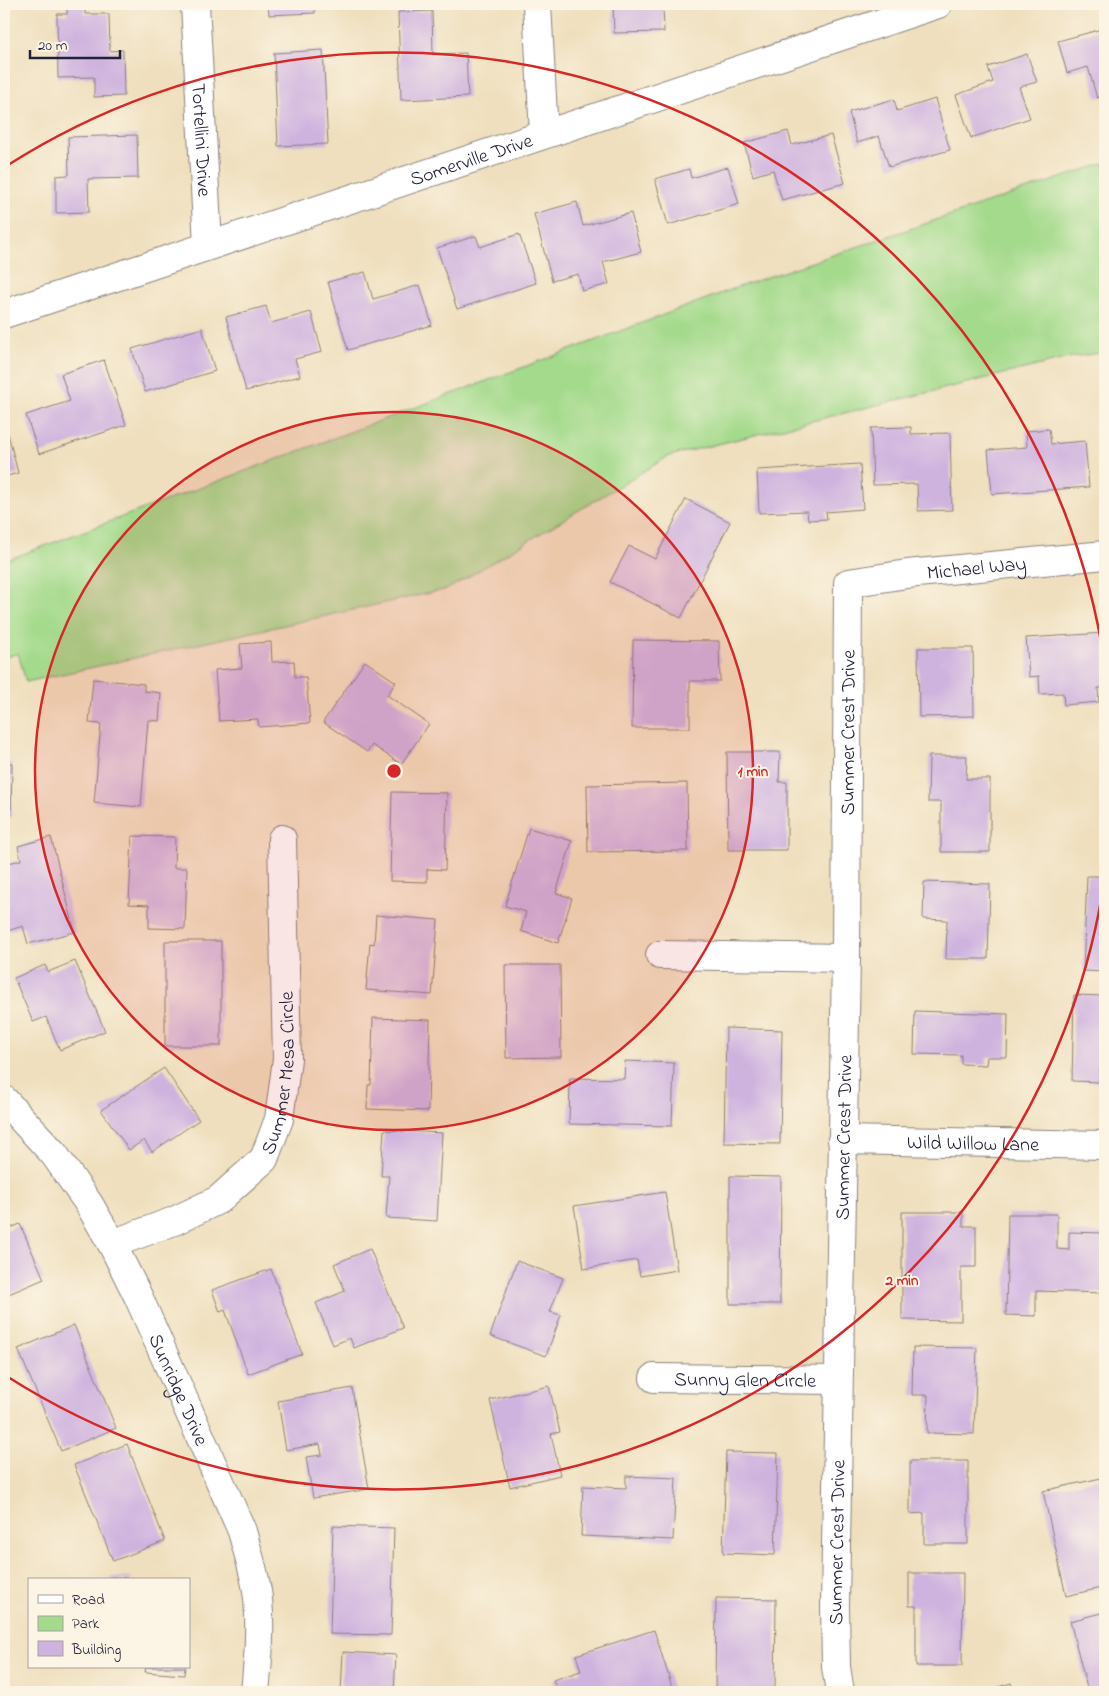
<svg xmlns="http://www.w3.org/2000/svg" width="1109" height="1696" font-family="'Indie Flower',sans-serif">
  <rect width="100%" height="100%" fill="#fcf5e5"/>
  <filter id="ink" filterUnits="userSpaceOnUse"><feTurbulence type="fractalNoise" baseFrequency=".02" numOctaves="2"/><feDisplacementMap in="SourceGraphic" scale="10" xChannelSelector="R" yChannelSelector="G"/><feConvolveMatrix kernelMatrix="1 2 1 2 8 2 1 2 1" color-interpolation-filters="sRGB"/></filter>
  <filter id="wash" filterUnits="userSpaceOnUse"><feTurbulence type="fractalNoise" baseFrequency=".0096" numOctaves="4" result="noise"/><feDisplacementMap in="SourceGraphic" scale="20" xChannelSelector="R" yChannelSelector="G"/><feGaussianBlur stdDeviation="1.12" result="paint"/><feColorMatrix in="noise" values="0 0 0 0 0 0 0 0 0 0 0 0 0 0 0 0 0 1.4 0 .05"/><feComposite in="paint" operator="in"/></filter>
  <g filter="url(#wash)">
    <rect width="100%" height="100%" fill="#efdfbe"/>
    <path fill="#a4da8c" stroke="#637e64" d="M1105,163V352L1073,357L669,456L448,589L26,682L18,653L4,658V561L741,286Z"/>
    <g id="blocks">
      <path fill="#cfb3df" d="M67,4H85V14H109L110,51L123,50L124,96L94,97V77L58,78L57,14H67Z
        M268,4H314L315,13L269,15Z
        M613,4H663L664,32L614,33Z
        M432,11L433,54L466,53L468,97L401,100L398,12Z
        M1102,29L1105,39V96L1097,98L1088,67L1067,73L1058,41Z
        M323,50L328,144L278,146L274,53Z
        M1027,54L1037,82L1019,87L1030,118L971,138L956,95L993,82L988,67Z
        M894,99L897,111L935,99L950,150L889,167L879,136L857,143L849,112Z
        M788,131L792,145L831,135L845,183L782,200L773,170L753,176L744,143Z
        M137,135L138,178L88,179L89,212L56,213V176L69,175L68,137Z
        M728,167L739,204L668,225L655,179L689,169L691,178Z
        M577,202L583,226L631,213L641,252L603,262L609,284L582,291L578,274L552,281L534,214Z
        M519,234L536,283L457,309L437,248L476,236L480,247Z
        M365,272L373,299L420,285L432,325L348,350L328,282Z
        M266,306L271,323L311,312L322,352L295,359L300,376L246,391L226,317Z
        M202,328L215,371L145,392L132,349Z
        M104,360L126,425L39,454L26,415L70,401L61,374Z
        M4,418L18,473L4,477Z
        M911,427V434L950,433L952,510L918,511L917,484L873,485L871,428Z
        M1049,429L1051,444L1085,441L1089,487L992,494L988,450L1027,447L1026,431Z
        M860,464L863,509L826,512L827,519L808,520L807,511L759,513L757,470Z
        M686,499L730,522L681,618L610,582L629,546L655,559Z
        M1105,633V688H1098L1099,702L1064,705L1063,693L1040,694L1039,676L1029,677L1026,638Z
        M633,640L719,641L720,681H690V728H632Z
        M271,642L272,662L294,661L295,677H306L310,723L259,727L258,719L219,721L215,670L242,668L240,644Z
        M918,648H973L974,716L919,717Z
        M365,661L396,682L387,695L429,724L401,764L372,745L367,752L323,722Z
        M93,679L144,684V691L161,693L159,721L148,720L141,807L94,803L101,724L89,723Z
        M727,752H780L779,782H787V850H728Z
        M929,756H967L966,779H990V852H941V802H928Z
        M4,763H12L11,817L4,816Z
        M687,783L688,851L588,852L587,785Z
        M392,792L447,793L445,870L427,869V882L390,881Z
        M529,828L572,841L556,893L572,898L558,943L521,931L526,912L505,906Z
        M132,836L175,837L174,868H187L185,929L149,928V905L129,904Z
        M51,837L75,932L28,944L23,926L4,932V864L21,860L18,846Z
        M1087,876H1105V972L1083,971Z
        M924,882L990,884L988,959H946L947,920L923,919Z
        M376,915L438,920L432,995L366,990L370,943L374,944Z
        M165,941H221V1046H165Z
        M75,961L105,1031L60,1050L46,1017L33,1022L14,978L45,965L48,972Z
        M505,965H560L561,1057L506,1058Z
        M1074,995L1105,996V1070L1100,1069L1099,1082L1072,1081Z
        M915,1011L1008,1014L1007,1057H987L986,1065L961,1064V1055L914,1054Z
        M373,1018L430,1020L428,1111L367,1109L368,1085H371Z
        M726,1028L782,1030L780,1144L724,1143Z
        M625,1061L674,1063L672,1126L569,1124L570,1078L624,1079Z
        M164,1068L199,1120L152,1152L144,1140L129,1150L101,1110Z
        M384,1130L442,1133L437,1221L386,1218L389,1176H381Z
        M730,1176L781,1177L780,1304H730Z
        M665,1192L677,1270L640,1276L637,1260L584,1269L574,1206Z
        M902,1212H963V1226H976V1267H961V1321L902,1320Z
        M1008,1214H1057V1249L1069,1250V1232L1105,1233V1293L1036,1291V1316L1006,1315Z
        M20,1224L44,1279L4,1296V1231Z
        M370,1249L403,1328L354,1348L350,1338L333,1345L316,1303L345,1291L334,1264Z
        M517,1261L563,1278L550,1312L561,1315L546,1356L490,1336Z
        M271,1269L302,1354L248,1374L225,1310L220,1312L212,1290Z
        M74,1325L116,1428L61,1451L18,1349Z
        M913,1347L977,1348L974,1434L927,1433L928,1395H912Z
        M549,1386L560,1432L551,1434L560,1475L510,1487L490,1400Z
        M352,1388L369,1489L313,1498L306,1457L322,1455L320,1444L286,1450L278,1401Z
        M127,1444L165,1541L113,1561L74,1465Z
        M726,1452L778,1453L775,1555L723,1553Z
        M910,1461H968V1544H924V1513L910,1514Z
        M626,1476L676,1478L673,1540L581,1536L583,1486L626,1488Z
        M1101,1478L1105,1498V1587L1066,1596L1043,1491Z
        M333,1526L394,1528L391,1635L330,1634Z
        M909,1573H963L962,1666H916V1606H909Z
        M111,1577L133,1578V1580H111Z
        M716,1598L776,1599L775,1692H715Z
        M1105,1612V1692H1088L1070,1621Z
        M654,1630L672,1687L655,1692H558L553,1680L581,1671L576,1655Z
        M343,1652L396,1655L394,1692H341Z
        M146,1667H185L184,1675L145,1672Z
        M1011,1683L1014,1692H982Z"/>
    </g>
  </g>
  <g filter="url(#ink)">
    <use href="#blocks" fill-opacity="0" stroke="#88807c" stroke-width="1"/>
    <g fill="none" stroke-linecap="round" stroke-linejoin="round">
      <g stroke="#88807c" stroke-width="30">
        <g id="street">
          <path id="s1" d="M195,4L208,245"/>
          <path d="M537,4L544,134"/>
          <path id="s2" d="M4,314L938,4"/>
          <path d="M660,955L846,958"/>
          <path id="s3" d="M4,1100L54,1154L89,1204L112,1244L138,1296L242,1531C248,1554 256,1576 258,1599C261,1630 258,1662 255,1692"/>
          <path id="s4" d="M842,1140L1105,1145"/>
          <path id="s5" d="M112,1244L174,1221L218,1200L264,1159L279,1119L287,1059L282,839"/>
          <path id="s6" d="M654,1378L837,1380"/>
          <path id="s7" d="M840,1692L836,1667L835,1606L846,958L848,583L907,574L1105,555"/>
        </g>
      </g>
      <use href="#street" stroke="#fff" stroke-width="28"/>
    </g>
  </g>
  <circle cx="394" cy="771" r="359" fill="#d62828" fill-opacity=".12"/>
  <g fill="none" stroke="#d62828" stroke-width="2.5">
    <circle cx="394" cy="771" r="359"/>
    <path d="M1105 877A719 719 0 0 1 8 1377M8 165A719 719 0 0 1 1105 665"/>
  </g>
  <g text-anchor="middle" stroke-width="4" stroke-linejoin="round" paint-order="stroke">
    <g font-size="20" fill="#22223b" stroke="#fcf5e5">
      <text dy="7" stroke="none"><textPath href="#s1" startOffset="136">Tortellini Drive</textPath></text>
      <text dy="7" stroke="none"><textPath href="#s2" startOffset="492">Somerville Drive</textPath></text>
      <text dy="7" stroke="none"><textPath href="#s7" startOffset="1239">Michael Way</textPath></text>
      <text dy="7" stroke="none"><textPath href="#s7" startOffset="960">Summer Crest Drive</textPath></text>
      <text dy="7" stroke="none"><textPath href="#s5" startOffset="265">Summer Mesa Circle</textPath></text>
      <text dy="7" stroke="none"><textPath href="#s7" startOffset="555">Summer Crest Drive</textPath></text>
      <text dy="7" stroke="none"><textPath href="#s4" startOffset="131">Wild Willow Lane</textPath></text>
      <text dy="7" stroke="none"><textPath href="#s6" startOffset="91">Sunny Glen Circle</textPath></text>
      <text dy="7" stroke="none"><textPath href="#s3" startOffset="341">Sunridge Drive</textPath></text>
      <text dy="7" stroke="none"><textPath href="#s7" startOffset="150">Summer Crest Drive</textPath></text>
    </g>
  </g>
  <circle cx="394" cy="771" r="8" fill="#d62828" stroke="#fcf5e5" stroke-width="2.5"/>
  <g font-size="15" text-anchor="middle" font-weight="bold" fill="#d62828" stroke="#fcf5e5" stroke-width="4" stroke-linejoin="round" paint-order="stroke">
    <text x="753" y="776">1 min</text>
    <text x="902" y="1285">2 min</text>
  </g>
  <rect width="1109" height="1696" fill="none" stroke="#fcf5e5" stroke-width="20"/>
  <rect x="28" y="1578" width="162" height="90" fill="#fcf5e5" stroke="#a5a1a1"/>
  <rect x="38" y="1595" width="25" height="8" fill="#ffffff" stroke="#a5a1a1"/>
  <text x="72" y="1604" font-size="15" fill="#22223b">Road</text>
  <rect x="38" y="1616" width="25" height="15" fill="#a4da8c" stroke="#a5a1a1"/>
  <text x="72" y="1628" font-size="15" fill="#22223b">Park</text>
  <rect x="38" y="1641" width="25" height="15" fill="#cfb3df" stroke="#a5a1a1"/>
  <text x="72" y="1654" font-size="15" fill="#22223b">Building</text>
  <path d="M30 50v8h90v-8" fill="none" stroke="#22223b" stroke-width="2.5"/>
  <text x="38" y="50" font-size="15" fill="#22223b" stroke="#fcf5e5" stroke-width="4" paint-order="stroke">20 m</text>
</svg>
